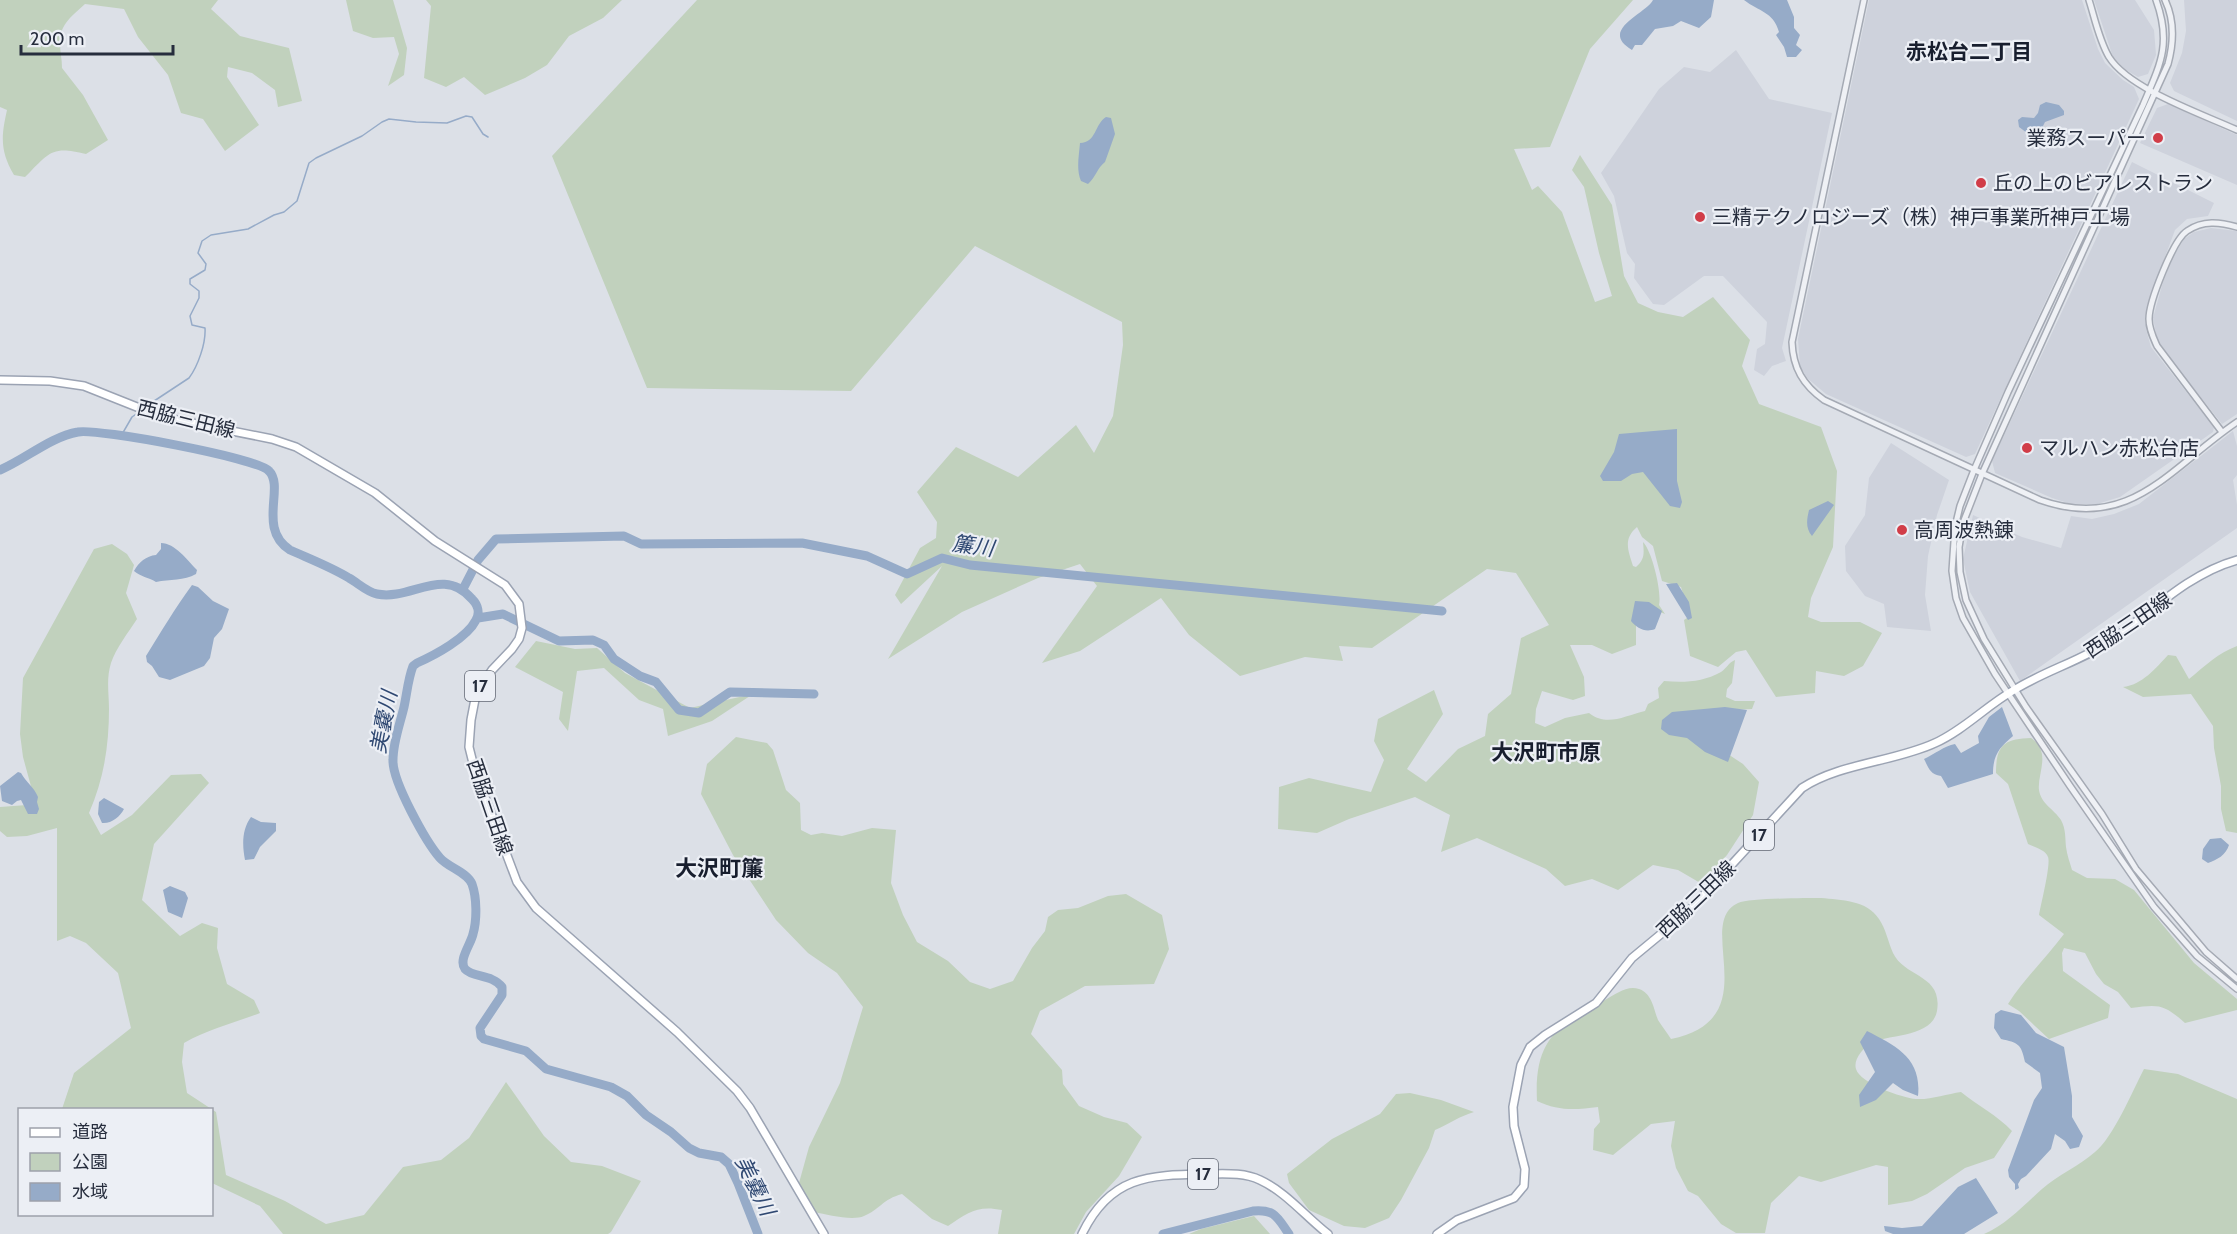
<svg xmlns="http://www.w3.org/2000/svg" width="2237" height="1234" font-family="Cabin,'Noto Sans JP',sans-serif">
  <rect width="100%" height="100%" fill="#dce0e7"/>
  <path fill="#ced2dc" d="M1869,0H2082L2098,49L2105,63L2123,80L2134,87L2139,99L1975,454L1966,457L1826,394L1807,378L1800,366L1798,339Z
    M2094,0H2135L2154,30L2156,55L2148,74L2138,77L2126,70L2113,57Z
    M2184,0H2237V121L2174,91L2170,83L2182,53L2186,31Z
    M1736,50L1769,99L1832,113L1782,348L1786,361L1772,366L1764,376L1754,370L1757,349L1765,344L1767,322L1723,276H1704L1664,305L1653,304L1634,278L1635,264L1627,253L1614,196L1601,173L1659,89L1684,67L1710,72Z
    M2168,104L2237,135V185L2140,143L2157,108Z
    M2132,162L2214,203L2208,216L2187,219L2175,230L2148,303L2145,317L2147,333L2151,347L2214,427L2213,432L2120,497L2097,504H2071L2052,498L1995,473L1992,461Z
    M2211,228L2237,231V414L2222,424L2163,350L2157,339L2153,318L2163,282L2173,257L2184,239L2194,232Z
    M2233,431L2237,446V475L2233,480L2237,505V528L2020,681L1970,592L1963,559L1973,515L2022,537L2061,548L2071,516L2092,519L2114,514L2139,504Z
    M1891,443L1949,480L1937,515L1928,556L1925,595L1931,631L1887,627L1884,604L1865,596L1846,571L1845,546L1865,515L1869,478Z"/>
  <path fill="#c1d1bd" d="M0,0H218L211,9L240,36L289,48L302,101L278,107L275,90L252,73L228,67L227,77L259,125L225,151L203,119L181,113L168,75L138,37L124,9L85,4C73,15 59,25 60,43C60,52 62,59 62,68L83,95L108,140L86,154C51,145 49,153 25,177L14,175C0,151 1,137 7,110L0,107Z
    M346,0H393L407,48L404,75L388,86L399,54L394,37L373,38L353,31Z
    M426,0H622L603,18L569,36L547,65L525,78L485,95L464,77L446,87L424,78L431,6Z
    M697,0H1633L1590,49L1550,147L1514,149L1532,190L1538,186L1562,212L1595,302L1612,296L1599,253L1584,187L1572,170L1580,155L1612,205L1624,276L1638,303L1658,312L1683,317L1713,297L1750,340L1742,366L1759,404L1821,427L1837,471L1833,547L1811,598L1808,617L1821,622H1860L1882,633L1863,666L1844,676L1816,671L1815,693L1776,697L1746,650L1736,652L1718,667L1690,656L1684,620L1690,616L1681,587L1662,581L1653,546L1642,537L1637,527C1623,539 1628,550 1633,566L1636,567C1645,559 1644,553 1643,542C1652,551 1662,592 1659,605L1665,614L1641,604L1636,622V645L1612,654L1592,645H1570L1584,677L1585,696L1573,700L1542,691L1536,709L1535,723L1545,727L1565,718L1589,713C1607,727 1624,716 1645,711L1648,704L1659,698L1658,688L1664,681C1684,683 1703,682 1721,672C1727,668 1728,663 1735,660L1732,683L1727,689L1726,697L1735,701H1755L1752,709L1683,712L1708,741L1743,764L1759,782L1753,815L1727,855L1702,884L1678,870L1653,865L1618,890L1592,879L1565,886L1546,869L1477,838L1441,852L1450,815L1415,797L1349,819L1317,833L1278,829L1279,787L1309,778L1371,792L1384,760L1374,741L1378,719L1434,690L1443,714L1407,769L1426,782L1458,749L1485,736L1488,714L1511,694L1521,638L1549,625L1516,573L1487,569L1372,648L1339,646L1343,661L1305,657L1240,676L1189,635L1161,598L1080,651L1042,663L1097,586L1080,564L1038,578L962,612L888,659L942,566L901,604L895,595L920,548L936,538L937,522L917,492L956,447L1018,477L1076,425L1094,453L1113,416L1123,345L1122,322L975,246L851,391L647,388L552,156Z
    M112,544L127,554L134,565L126,593L137,619C128,633 116,648 111,663C106,679 109,693 109,709C109,745 104,779 89,813L101,835L132,815L171,775L201,774L209,783L154,844L142,900L180,936L202,923L218,928L217,948L227,984L254,1000L260,1013C234,1023 208,1029 184,1043L182,1062L187,1093L216,1112L226,1175L285,1201L326,1224L364,1215L403,1167L441,1160L469,1138L506,1082L544,1136L571,1162L602,1166L641,1181L611,1232L608,1234H283L260,1206L212,1183V1110L62,1109L74,1073L131,1028L118,973L86,943L70,936L57,941V828L27,836L7,837L0,831V807L27,805L32,790L23,757L20,734L23,678L94,549Z
    M536,641L575,649L597,648L625,673L690,708L753,694L712,721L668,736L663,709L639,700L604,668L577,671L568,731L559,719L563,692L515,667Z
    M2237,646V833L2226,831L2221,809V786L2214,748L2213,726L2191,694L2143,697L2123,687C2142,685 2156,668 2168,655L2176,656L2189,679C2205,666 2218,653 2237,646Z
    M736,737L767,743L773,750L786,790L800,803L801,830L811,835L822,833L842,836L872,828L896,830L891,883L903,915L917,942L948,961L970,982L990,989L1013,981L1032,948L1045,931L1048,917L1058,910L1078,908L1108,896L1126,894L1162,915L1169,949L1154,984L1085,986L1040,1011L1031,1034L1062,1070L1063,1084L1079,1106L1104,1117L1127,1123L1142,1137L1119,1176L1086,1212L1074,1234H998L1002,1210C978,1205 968,1212 948,1226L932,1219L902,1194C883,1199 879,1210 864,1216C853,1221 827,1215 815,1212L799,1183L809,1147L840,1083L863,1007L837,973L808,953L776,920L733,855L701,794L707,764Z
    M2031,738C2052,752 2037,774 2039,790C2041,804 2054,809 2061,820C2066,829 2065,838 2066,847C2067,855 2070,863 2072,870L2087,878L2115,879L2134,890L2194,963L2237,999V1010L2185,1023C2164,1004 2159,1004 2131,1008L2118,992L2104,984L2096,974L2085,953L2064,948L2062,953L2063,971L2110,1005L2108,1018L2049,1039L2019,1011L2008,1004C2024,979 2046,958 2064,934L2039,915C2041,904 2051,864 2048,857C2046,850 2034,847 2028,844L2008,784L1996,773C1996,745 2004,739 2031,738Z
    M1821,898C1841,900 1867,900 1879,919C1886,929 1888,942 1893,953C1905,978 1943,974 1937,1011C1932,1038 1888,1034 1871,1043C1863,1048 1853,1060 1856,1069C1860,1083 1902,1098 1916,1099C1930,1100 1947,1094 1961,1092C1978,1106 1997,1115 2012,1131L1994,1158L1965,1168L1927,1194L1912,1201L1888,1205V1167L1876,1165L1821,1182L1799,1176L1771,1203L1765,1233H1736L1721,1224L1698,1196L1688,1191L1676,1168L1671,1146L1675,1121L1651,1124L1613,1155L1593,1150L1594,1129L1600,1122L1598,1107C1575,1110 1558,1111 1537,1101C1534,1042 1555,1025 1605,1000C1616,994 1627,985 1639,989C1652,993 1654,1010 1658,1020C1662,1026 1667,1033 1671,1039C1769,1019 1693,924 1738,903C1749,898 1806,898 1821,898Z
    M2144,1069L2178,1074L2237,1099V1234H1984C2006,1225 2024,1205 2042,1189C2058,1175 2079,1166 2095,1152C2113,1138 2133,1090 2144,1069Z
    M1410,1093L1441,1100L1474,1112C1460,1116 1449,1124 1435,1130L1429,1148L1401,1200L1389,1218L1365,1228L1344,1226L1309,1210L1289,1183L1287,1174L1332,1139L1380,1114L1396,1094Z
    M1254,1216L1270,1234H1189L1201,1229Z"/>
  <path fill="#96abc8" d="M1653,0H1714L1711,17L1699,28L1681,21L1673,26L1655,29L1642,45H1635L1632,50C1598,30 1646,14 1653,0Z
    M1744,0H1787L1794,17V28L1800,35L1796,45L1802,50L1796,57H1787L1784,47L1776,35L1779,32C1773,11 1759,12 1744,0Z
    M2046,102L2059,105L2064,111V115L2045,122L2043,126L2045,136L2042,140L2038,141L2019,127L2018,120L2022,117L2034,118L2038,113L2040,105Z
    M1106,117L1111,118L1115,134L1105,162C1097,168 1096,177 1088,184L1081,181C1076,169 1079,156 1080,143C1097,142 1094,125 1106,117Z
    M1677,429V481L1682,502L1680,508L1670,506L1643,472L1632,474L1621,481H1603L1600,476L1614,452L1619,434Z
    M1828,501L1834,505L1812,536C1805,528 1807,519 1809,510Z
    M161,543C175,543 187,560 197,570L196,574C184,581 170,579 156,582C148,577 141,577 134,571C139,562 146,556 156,555L161,549Z
    M1677,583L1689,602L1692,618L1688,620L1666,584Z
    M192,585L198,587L213,601L229,609L222,629L214,638L210,658L204,666L170,680L159,677L152,666L147,662L146,656C161,632 175,608 192,585Z
    M1635,601L1649,602L1662,611L1655,629C1645,633 1637,628 1631,621Z
    M1725,707L1747,710L1728,762L1705,752L1687,738L1669,735L1661,729L1662,720L1672,712Z
    M2002,707L2013,736C1999,748 1993,755 1993,774L1948,788L1941,776C1930,774 1929,769 1924,759C1935,754 1944,746 1955,744L1961,753L1979,743L1978,736L1989,717Z
    M18,772L21,773C26,782 34,787 38,797L37,802L39,809L37,814H28L21,800L17,801L12,805L2,801L0,786Z
    M104,798L124,809C120,817 111,824 102,823L98,814L99,802Z
    M251,817L261,822L276,823V831L260,847L254,859L245,860C242,845 242,829 251,817Z
    M2221,838L2229,845C2226,855 2217,860 2208,863L2202,859L2203,849L2210,839Z
    M170,886L185,892L188,898L182,918L168,912L163,890Z
    M2001,1010L2021,1015L2036,1033L2064,1047L2072,1096V1117L2083,1136L2079,1147L2070,1149L2065,1141L2055,1134L2051,1149L2026,1176L2021,1179L2018,1184L2019,1188L2015,1190V1184L2009,1177L2008,1170L2034,1100L2042,1088L2040,1073L2025,1062C2021,1043 2018,1043 2001,1039L1994,1028L1995,1014Z
    M1867,1031C1896,1046 1922,1058 1918,1096L1903,1090L1893,1083L1876,1100L1860,1107L1859,1095L1875,1072L1860,1042Z
    M1976,1178L1998,1213L1964,1234H1893L1885,1231L1884,1226L1902,1228L1922,1226L1958,1187Z"/>
  <g fill="none" stroke-linecap="round" stroke-linejoin="round">
    <path stroke="#96abc8" stroke-width="1.5" d="M145,407L189,378C198,366 206,343 205,328L192,325L190,316L199,298V291L190,284V279L205,270L206,264L198,253L202,241L211,235L248,229L274,215L284,212L297,201L309,163L316,158L362,136L382,122L389,119L416,122L447,123L466,116L472,117L483,134L488,137
      M121,436L132,417L139,412"/>
    <path stroke="#96abc8" stroke-width="9" d="M0,470C26,459 50,437 78,432C97,428 258,458 269,471C285,487 257,529 290,550C310,559 331,567 349,578C358,583 367,592 377,594C411,601 443,565 472,599C478,605 480,613 476,620C467,638 435,655 417,663L413,666C408,679 407,693 404,707C400,724 393,742 393,760C392,781 426,842 440,858C449,868 467,872 472,884C477,898 477,920 473,934C471,944 458,960 465,969C473,978 492,974 502,987V995L480,1028L481,1036L484,1039L526,1051L546,1069L611,1087L627,1096L646,1115L671,1132L689,1148L699,1153L721,1157L729,1164L738,1183L758,1234
      M463,589L478,560L496,539L624,536L641,544L802,543L867,556L907,574L942,558L970,565L1442,611
      M478,618L503,614L559,641L593,640L604,645L614,659L640,676L656,682L679,710L699,713L730,692L814,694
      M1163,1234L1253,1211C1275,1209 1277,1217 1289,1234"/>
    <g stroke="#a5aab4" stroke-width="8">
      <path id="tertiary" d="M1864,0L1792,342C1793,368 1803,385 1824,400L2040,500C2131,532 2169,468 2237,422
        M2089,0C2095,19 2099,40 2109,57C2129,89 2202,114 2237,130
        M2156,0C2172,44 2160,65 2143,105L2008,392L1974,470L1960,506L1955,527L1952,571L1956,598L1963,618L1995,674L2070,786L2154,907L2197,956L2237,989
        M2165,0C2175,21 2174,42 2168,64L1982,474L1963,523L1959,547L1960,572L1966,600L1984,639L2026,707L2102,814L2136,869L2206,952L2237,979
        M2222,432L2157,346C2153,337 2149,329 2149,319C2149,302 2173,240 2187,231C2203,220 2220,222 2237,227"/>
    </g>
    <g stroke="#9ba3b3" stroke-width="10">
      <path id="primary" d="M0,380L50,381L84,386L162,417L272,439L296,447L375,493L435,541L505,585L519,604L522,628L519,639L512,649L492,670L476,694L471,720L469,747L475,771L517,882L536,908L677,1032L737,1091L750,1108L824,1234
        M1082,1234C1110,1176 1148,1175 1205,1174C1223,1174 1243,1172 1260,1180C1286,1192 1306,1217 1328,1234
        M1437,1234L1457,1220L1514,1198L1524,1186L1525,1169L1514,1126L1513,1107L1521,1065L1530,1047L1545,1035L1596,1003L1632,958L1690,910L1802,788C1840,763 1894,762 1935,743C1964,730 1986,706 2014,690C2046,670 2084,660 2115,638C2153,610 2190,573 2237,560"/>
    </g>
    <use href="#tertiary" stroke="#eff1f5" stroke-width="5"/>
    <use href="#primary" stroke="#fff" stroke-width="7"/>
  </g>
  <g fill="#d13d48" stroke="#eceff5" stroke-width="2">
    <circle cx="2158" cy="138" r="6"/>
    <circle cx="1981" cy="183" r="6"/>
    <circle cx="1700" cy="217" r="6"/>
    <circle cx="2027" cy="448" r="6"/>
    <circle cx="1902" cy="530" r="6"/>
  </g>
  <g text-anchor="middle" stroke-width="4.5" stroke-linejoin="round" paint-order="stroke">
    <g fill="#eceff5" stroke="#616774" stroke-width="1.5">
      <rect x="465" y="671" width="30" height="30" rx="4.5"/>
      <rect x="1744" y="820" width="30" height="30" rx="4.5"/>
      <rect x="1188" y="1159" width="30" height="30" rx="4.5"/>
    </g>
    <g font-size="18" font-weight="bold" fill="#262d3d">
      <text x="480" y="692">17</text>
      <text x="1759" y="841">17</text>
      <text x="1203" y="1180">17</text>
    </g>
    <g font-size="20" fill="#262d3d" stroke="#eceff5" text-anchor="start">
      <text x="2146" y="145" text-anchor="end">業務スーパー</text>
      <text x="1993" y="190">丘の上のビアレストラン</text>
      <text x="1712" y="224">三精テクノロジーズ（株）神戸事業所神戸工場</text>
      <text x="2039" y="455">マルハン赤松台店</text>
      <text x="1914" y="537">高周波熱錬</text>
    </g>
    <g font-size="20" fill="#262d3d" stroke="#eceff5">
      <text transform="translate(186 419) rotate(14)" y="7">西脇三田線</text>
      <text transform="translate(2128 625) rotate(-34)" y="7">西脇三田線</text>
      <text transform="translate(490 807) rotate(71)" y="7">西脇三田線</text>
      <text transform="translate(1696 899) rotate(-44)" y="7">西脇三田線</text>
    </g>
    <g font-size="21" font-weight="bold" fill="#181e2e" stroke="#eceff5">
      <text x="1969" y="59">赤松台二丁目</text>
    </g>
    <g font-size="21" font-style="italic" fill="#2f4872" stroke="#eceff5">
      <text transform="translate(973 546) rotate(8)" y="7">簾川</text>
      <text transform="translate(384 722) rotate(-79)" y="7">美嚢川</text>
      <text transform="translate(755 1186) rotate(64)" y="7">美嚢川</text>
    </g>
    <g font-size="22" font-weight="bold" fill="#181e2e" stroke="#eceff5">
      <text x="1546" y="760">大沢町市原</text>
      <text x="719" y="876">大沢町簾</text>
    </g>
  </g>
  <rect x="18" y="1108" width="195" height="108" fill="#eceff5" stroke="#9da1ab" stroke-width="1.5"/>
  <rect x="30" y="1128" width="30" height="9" fill="#ffffff" stroke="#9da1ab" stroke-width="1.5"/>
  <text x="72" y="1138" font-size="18" fill="#262d3d">道路</text>
  <rect x="30" y="1153" width="30" height="18" fill="#c1d1bd" stroke="#9da1ab" stroke-width="1.5"/>
  <text x="72" y="1168" font-size="18" fill="#262d3d">公園</text>
  <rect x="30" y="1183" width="30" height="18" fill="#96abc8" stroke="#9da1ab" stroke-width="1.5"/>
  <text x="72" y="1198" font-size="18" fill="#262d3d">水域</text>
  <path d="M21 45v9h152v-9" fill="none" stroke="#262d3d" stroke-width="3"/>
  <text x="30" y="45" font-size="18" fill="#262d3d" stroke="#eceff5" stroke-width="4.5" paint-order="stroke">200 m</text>
</svg>
